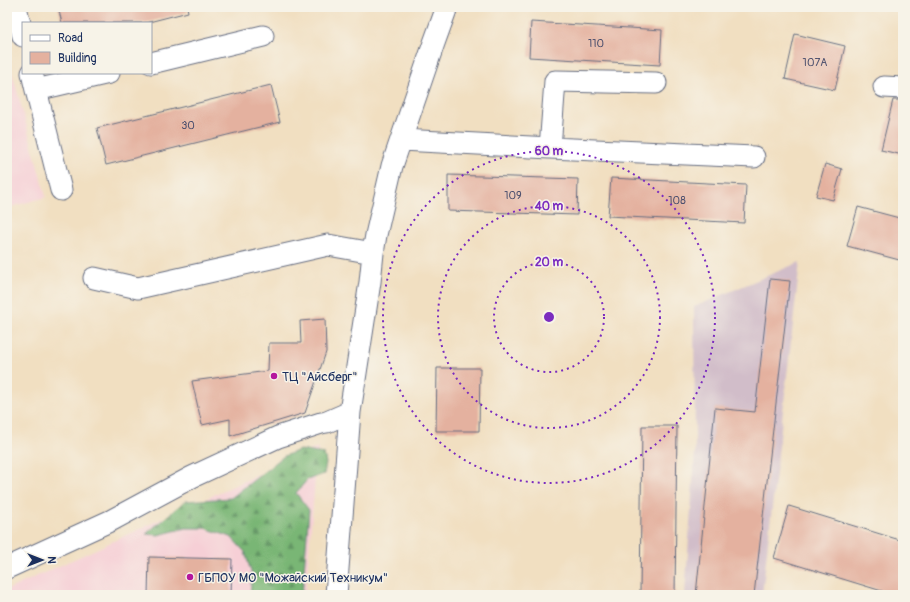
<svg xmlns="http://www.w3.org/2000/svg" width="910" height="602" font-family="Pangolin,sans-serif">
  <defs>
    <pattern id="forest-firs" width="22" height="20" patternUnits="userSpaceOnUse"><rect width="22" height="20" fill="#79b675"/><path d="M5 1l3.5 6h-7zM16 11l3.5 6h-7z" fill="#629463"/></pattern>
  </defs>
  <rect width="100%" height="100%" fill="#f7f3e8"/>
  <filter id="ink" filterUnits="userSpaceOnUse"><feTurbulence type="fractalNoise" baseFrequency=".025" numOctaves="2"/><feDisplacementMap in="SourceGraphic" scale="8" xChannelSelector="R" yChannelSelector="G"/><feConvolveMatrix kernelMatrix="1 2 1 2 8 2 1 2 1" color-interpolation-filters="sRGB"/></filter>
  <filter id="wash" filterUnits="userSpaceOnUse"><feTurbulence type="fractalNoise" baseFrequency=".012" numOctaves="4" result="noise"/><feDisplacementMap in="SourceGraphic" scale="16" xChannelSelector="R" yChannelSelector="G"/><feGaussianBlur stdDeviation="0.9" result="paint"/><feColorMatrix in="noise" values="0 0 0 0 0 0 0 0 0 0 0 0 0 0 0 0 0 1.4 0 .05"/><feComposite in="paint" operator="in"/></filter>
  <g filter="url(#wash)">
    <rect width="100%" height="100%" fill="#f1dfc1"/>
    <path fill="#f6cfd6" d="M7,54L46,197L7,208Z
      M318,447L305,595H7V590Z"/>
    <path fill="#d1bdc9" d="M800,262L762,595H685L695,452L694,307Z"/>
    <path fill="url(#forest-firs)" stroke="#4a726a" d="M300,450L324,454L326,463L324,474L307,480L296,493L309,510L302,595H250L252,575L245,552L231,537L205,528H186L158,535L146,534L185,501L231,498L284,456Z"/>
    <g id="blocks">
      <path fill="#e4b19f" d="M58,7H187L188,12L145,23H62Z
        M531,22L662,30L660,65L529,57Z
        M795,34L845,46L835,90L785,79Z
        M271,85L280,122L106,165L97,128Z
        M893,100H903V155L881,150Z
        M825,164L842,169L833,200L816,196Z
        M448,175L578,179L577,215L448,211Z
        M611,178L746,185L744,223L608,216Z
        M858,207L903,219V261L847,246Z
        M770,279L790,281L754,595H696L715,408L755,412Z
        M325,319L326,352L305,413L230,436V419L202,425L192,381L268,371L269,343H301L300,321Z
        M437,368H480L479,431H436Z
        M642,426H677L675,595H640Z
        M789,506L903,541V595H895L774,558Z
        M149,557L232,559L231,595H148Z"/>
    </g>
  </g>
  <g filter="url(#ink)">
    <use href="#blocks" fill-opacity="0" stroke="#666d81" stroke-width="1"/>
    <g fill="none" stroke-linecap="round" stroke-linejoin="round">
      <g stroke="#666d81" stroke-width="23">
        <path id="minor" d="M16,7L23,36
          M151,63L263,36
          M32,73L36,90L109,73
          M884,87L903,88
          M36,90L61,190
          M402,140L550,148L754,157
          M550,148L555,81L656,83
          M94,278L138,288L328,245L373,253
          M7,568L112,520L192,477L278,437L321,423L327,422L350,412
          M336,595L350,412L370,282L373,253L376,235L392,166L434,43L447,7"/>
      </g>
      <use href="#minor" stroke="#fff" stroke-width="21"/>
    </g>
  </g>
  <g fill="none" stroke="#7b2cbf" stroke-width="2" stroke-dasharray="2 4">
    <circle cx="549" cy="317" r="55"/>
    <circle cx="549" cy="317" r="111"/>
    <circle cx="549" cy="317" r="166"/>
  </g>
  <g fill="#b5179e" stroke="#f7f3e8" stroke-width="1.5">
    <circle cx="274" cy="376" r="4"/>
    <circle cx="190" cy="577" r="4"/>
  </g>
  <g text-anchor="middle" stroke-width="3" stroke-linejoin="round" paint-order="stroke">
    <g font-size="11" fill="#4d506e">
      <text x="596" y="47">110</text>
      <text x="815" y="66">107А</text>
      <text x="188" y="129">30</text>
      <text x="513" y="199">109</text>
      <text x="677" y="204">108</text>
    </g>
    <g font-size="13" fill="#1b2f5e" stroke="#f7f3e8" text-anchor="start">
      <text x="282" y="381">ТЦ "Айсберг"</text>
      <text x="198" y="582">ГБПОУ МО "Можайский Техникум"</text>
    </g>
  </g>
  <circle cx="549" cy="317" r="6" fill="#7b2cbf" stroke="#f7f3e8" stroke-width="2"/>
  <g font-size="12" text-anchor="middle" font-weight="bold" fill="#7b2cbf" stroke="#f7f3e8" stroke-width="3" stroke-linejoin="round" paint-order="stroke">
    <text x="549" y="155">60 m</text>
    <text x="549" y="210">40 m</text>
    <text x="549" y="266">20 m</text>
  </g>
  <rect width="910" height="602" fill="none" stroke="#f7f3e8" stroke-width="24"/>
  <rect x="22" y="22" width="130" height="52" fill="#f7f3e8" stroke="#9fa5b1"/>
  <rect x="30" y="35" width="20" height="6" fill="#ffffff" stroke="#9fa5b1"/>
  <text x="58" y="42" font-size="12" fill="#1b2f5e">Road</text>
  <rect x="30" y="52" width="20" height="12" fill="#e4b19f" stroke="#9fa5b1"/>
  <text x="58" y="62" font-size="12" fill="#1b2f5e">Building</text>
  <g transform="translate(42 560) rotate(90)" stroke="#f7f3e8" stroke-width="3" paint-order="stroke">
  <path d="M0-3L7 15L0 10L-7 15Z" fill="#1b2f5e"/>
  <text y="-6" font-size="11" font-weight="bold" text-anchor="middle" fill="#1b2f5e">N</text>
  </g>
</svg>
